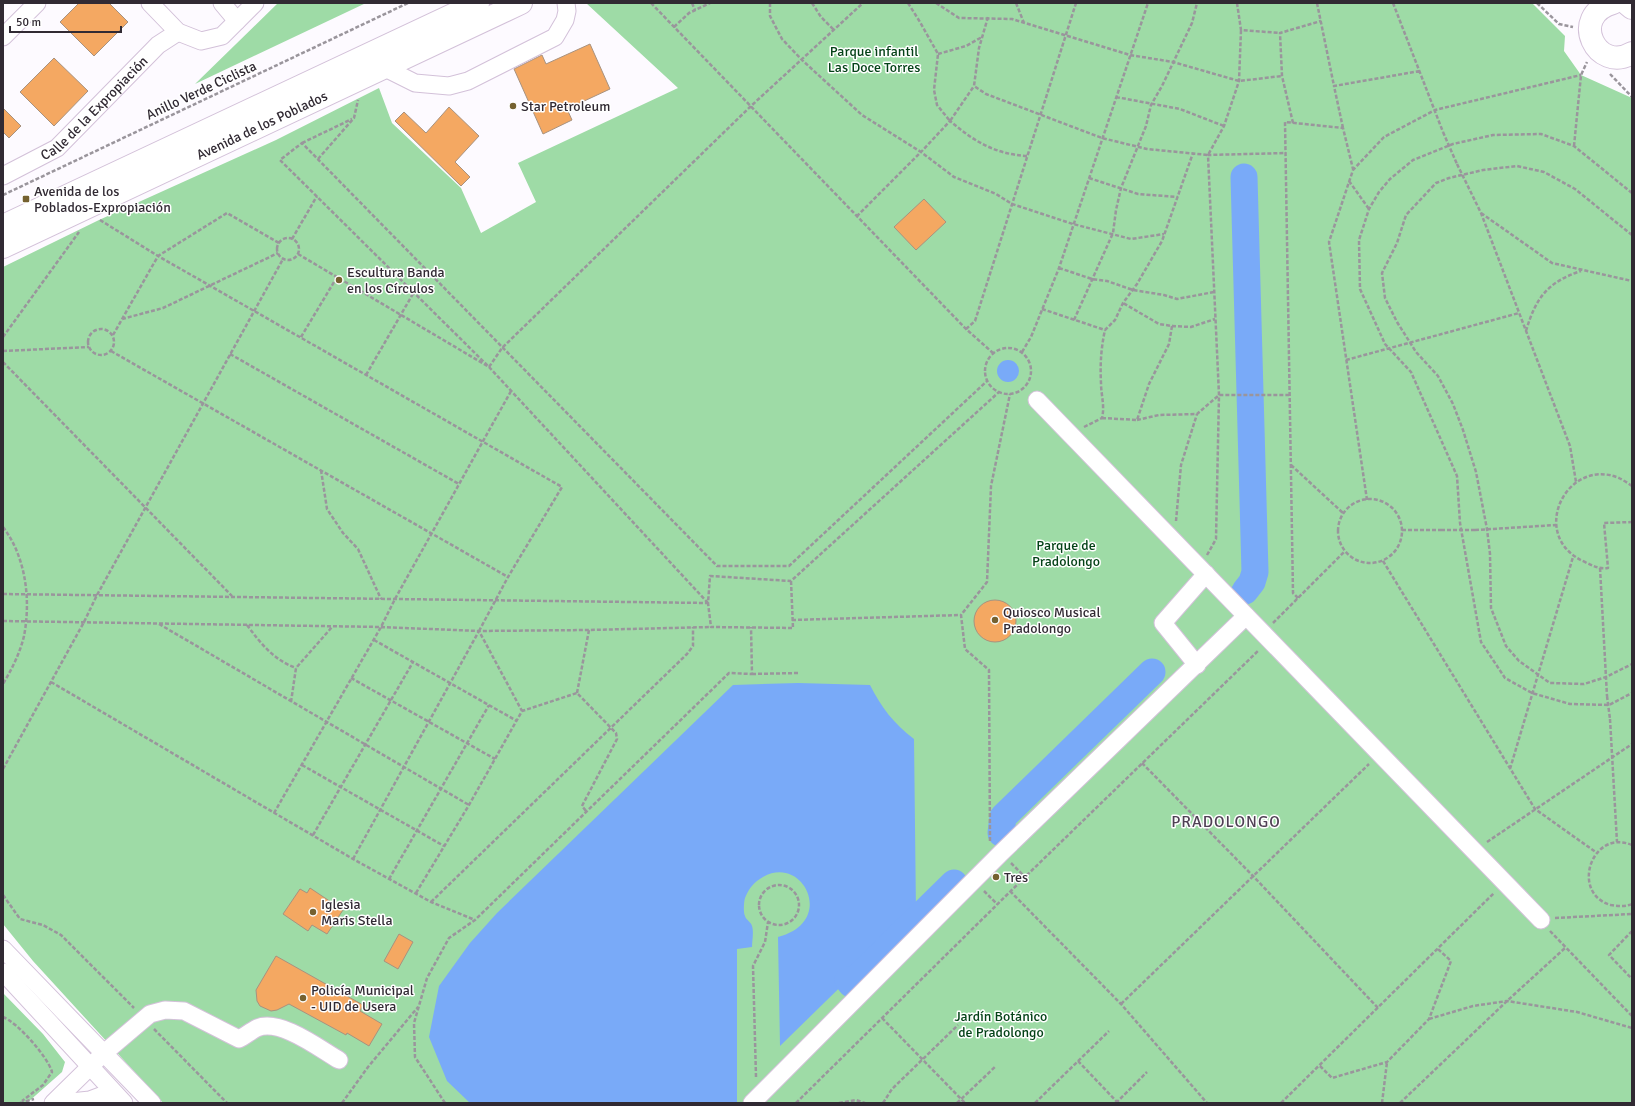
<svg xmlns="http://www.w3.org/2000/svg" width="1635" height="1106" font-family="Signika,sans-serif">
  <rect width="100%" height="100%" fill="#fdfaff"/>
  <path fill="#9edba6" d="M278,3H366L195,84Z
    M586,3H1532L1565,36L1564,51L1581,75L1632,98V1103H163L33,961L3,924V267L99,220L276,140L379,88L392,123L461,188L481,233L536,202L518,163L678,88Z
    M3,993L43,1034L65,1062L62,1072L27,1103H3Z"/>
  <path fill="#79aaf8" d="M997 371a11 11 0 1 1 22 0a11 11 0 1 1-22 0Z
    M798,683L870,685C881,707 894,724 914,739L916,913L780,1046L778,937C837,922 803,854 763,877C754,882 749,888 745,898C744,901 743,912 745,916C746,920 751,922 752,926C754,932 752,941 752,947L737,949V1103H470L447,1081L429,1037L439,986L470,943L497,913L733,685Z"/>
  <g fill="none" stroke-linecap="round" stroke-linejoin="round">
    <path stroke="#79aaf8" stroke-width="27" d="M1244,177L1255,572L1252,582L1245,591
      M1001,833L1003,817L1152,672
      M848,980L851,984L954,883"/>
  </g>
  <path fill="#f4a862" stroke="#a8927f" d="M79,3H109L128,22L94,56L60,22Z
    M590,44L610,89L567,109L572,120L543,134L514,69L542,55L546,64Z
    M54,58L88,91L54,126L20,92Z
    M449,107L479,136L455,162L470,177L461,186L395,121L404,112L426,133Z
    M3,108L21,126L9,138L3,132Z
    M924,199L946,222L916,250L894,227Z
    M974 621a21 21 0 1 1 42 0a21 21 0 1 1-42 0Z
    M310,888L343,910L327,934L312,925L308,931L283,914L300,889L307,893Z
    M399,934L413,942L398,969L384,961Z
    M276,956L363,1005L360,1011L382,1024L369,1046L347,1033L346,1035L289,1004L277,1010L271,1011L260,1006L257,1001L256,990Z"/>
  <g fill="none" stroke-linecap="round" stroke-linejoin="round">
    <g stroke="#d3c1d9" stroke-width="19">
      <g id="minor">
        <path d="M150,3L178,32L201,41L222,36L255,3"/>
        <path d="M222,3L237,21"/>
        <path d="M3,37L37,3"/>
        <path d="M385,68L415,83L449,86L468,81L555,37L565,20L567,11L566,3"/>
        <path id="s1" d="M3,176L57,148L158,45L178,32"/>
        <path d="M1037,400L1541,920"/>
        <path d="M1197,665L1163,623L1206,574"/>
        <path d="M3,949L152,1103"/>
        <path d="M3,972L124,1103"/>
        <path d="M53,1103L104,1053L150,1014L165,1010L184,1011L239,1039C245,1036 251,1031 257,1028C280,1018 320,1049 339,1060"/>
        <path d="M61,1103L90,1100L106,1094H115"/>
        <path d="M752,1103L1001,853L1246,616"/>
      </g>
    </g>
    <g stroke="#d3c1d9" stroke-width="24">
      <g id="major">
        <path d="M1613,3C1568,16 1597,74 1632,53"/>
        <path d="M1626,3L1632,8"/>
        <path d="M3,226L478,3"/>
        <path id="s2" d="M3,247L521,3"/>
      </g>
    </g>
    <path stroke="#9a959c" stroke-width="2.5" stroke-dasharray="4 2" stroke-linecap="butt" d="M651,3L966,329L993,353
      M692,3L695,10
      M770,3V16L782,39L802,60L862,115L921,152L857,216
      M812,3L821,17L834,30
      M908,3L920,22L938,54L934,90L937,105L950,121L974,86
      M936,3L959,18L1012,19L1130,55L1173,62L1239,81L1282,76
      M1016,3L1024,23
      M1237,3L1241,30L1280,33
      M1317,3L1334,86
      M1393,3L1443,132
      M1537,3L1559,24L1573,27
      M988,17L979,48L974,86L986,94L1102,138L1147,149L1208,155L1224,126L1239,81L1241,30
      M674,27L689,13L710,3
      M938,54L966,46L982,37
      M1610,74L1632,97
      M1116,97L1180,109L1224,126
      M1293,123L1282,76L1280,33L1321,21
      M1343,128L1334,86L1420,71
      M302,143L352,119
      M1574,146L1581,75L1587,62
      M1027,156C995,154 975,142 950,121L921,152L954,177L996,194L1012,204L1073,224L1131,239L1164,234
      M318,159L354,118L358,100
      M1457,164L1481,213L1570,446L1576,482
      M1089,178L1138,194L1178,197
      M1349,181L1369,209
      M1632,193L1574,146L1541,134L1493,135L1453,144L1413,160L1390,179L1379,192L1369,209L1359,240L1360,289L1385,344L1411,372L1457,476L1460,523L1481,642L1505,678L1532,693L1570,704L1609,705L1632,693
      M3,195L408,3
      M1481,213L1552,263L1632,281
      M100,220L158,256L562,487L508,577L479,631
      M1632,235L1575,189L1544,172L1517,166L1483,170L1449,178L1436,183L1406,215L1397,243L1382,273L1385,298L1397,322L1416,352L1438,376L1453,404L1463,430L1476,472L1487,529L1490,554L1491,608L1506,646L1519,661L1550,683L1584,684L1606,677L1632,664
      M277 249a11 11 0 1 1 22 0a11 11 0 1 1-22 0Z
      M292,239L317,196
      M298,254L489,367L502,348L751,106L863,3
      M1059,268L1092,279L1107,281L1133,290L1164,295L1177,299L1214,292
      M1042,309L1105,330L1115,320L1123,303L1137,284L1162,241L1193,153
      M122,319L163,308L278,253
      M1074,320L1113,233L1116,210L1121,188L1146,126L1151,105L1162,86L1192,23L1197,3
      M1172,326L1191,327L1215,319
      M88 342a13 13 0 1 1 26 0a13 13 0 1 1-26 0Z
      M966,329L975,321L1076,3
      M1526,331C1536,297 1548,282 1581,271
      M113,335L158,256L227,213L279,243
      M3,337L79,232
      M301,337L337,277
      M985 371a23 23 0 1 1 46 0a23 23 0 1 1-46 0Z
      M3,351L89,347
      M111,351L508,577
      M1022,352L1031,337L1059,268L1148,3
      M230,354L459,484
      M1346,360L1519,313
      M3,362L232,596
      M366,375L414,292
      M1102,418L1137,420L1149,384L1169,344L1172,326L1159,324L1123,303
      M1137,420L1159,415L1197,414L1219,395H1289
      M1084,427L1102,418C1105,406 1101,395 1101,383C1100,365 1101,348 1105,330
      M1291,465L1343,513
      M321,470L327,509L343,533L358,549L381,599
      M1632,486C1628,483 1623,480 1619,478C1566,456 1527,537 1585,562C1593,566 1599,569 1608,568L1604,523L1632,522
      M1338 531a32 32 0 1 1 64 0a32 32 0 1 1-64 0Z
      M1367,500L1329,242L1353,170L1384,137L1435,110L1581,75
      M1176,521L1181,465L1197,414
      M3,527C26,557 31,600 24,636C20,653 12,669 3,684
      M1402,530H1441
      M1475,530L1556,525
      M1207,555L1216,539L1219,395L1208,155L1286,153
      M1383,561L1535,809L1597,853
      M1600,568L1607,696
      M791,581L793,628L711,627L708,603L710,576L791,581L999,392
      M3,594L708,603
      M1298,598L1293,593L1285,122L1343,128L1353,169
      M708,603L489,367L280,160L302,143L717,566H789L987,381
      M792,620L961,615
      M3,621L381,627L479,631L589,630L711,627
      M1273,623L1345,551
      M159,624L469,805
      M247,625C261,644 274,660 296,668
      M374,640L517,721
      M752,674L799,673
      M351,678L495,759
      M51,682L353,859L431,902L475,920
      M577,693L589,630
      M291,702L296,668L332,627
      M1610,719L1617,842
      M1142,763L1254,877L1378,1008
      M302,765L444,846
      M3,769L84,622L97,595L283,259
      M1510,769L1573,557
      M274,813L381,627L395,599L511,391
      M313,835L413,662
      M990,841L989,670L965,649L961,615L987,582L991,486L1010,394
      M1487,842L1632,744
      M1632,845C1591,828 1570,894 1611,905C1618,906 1625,907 1632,904
      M353,859L479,631L522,711
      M1011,863L1025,877
      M389,879L489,705
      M759 905a20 20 0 1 1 40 0a20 20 0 1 1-40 0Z
      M984,891L997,904
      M1010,891L1121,1004L1207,1103
      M416,893L469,805L522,711L577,693L616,733L617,739L582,806L586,811
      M3,895L20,919L43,925L61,935L134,1008
      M431,902L687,654L693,646V627
      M1555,918L1632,914
      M1550,931L1632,1016
      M1632,931L1609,955L1632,979
      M1121,1004L1369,764
      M3,1017C17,1022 48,1057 52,1072L43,1085L22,1101
      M882,1018L965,1103
      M1429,1019L1473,1006L1507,1001L1577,1012L1632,1028
      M154,1029L227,1103
      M1078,1061L1118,1103
      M1320,1066L1332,1078L1387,1062L1429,1019L1451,961L1438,949
      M756,1077L753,966L765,942L768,922
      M20,1103L34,1099
      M342,1103L368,1067L418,1007
      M445,1103L415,1057L414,1023L427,978L449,938L475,920L729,673L752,674L751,627
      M796,1103L1025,877L1259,650
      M839,1103L856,1100L865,1103
      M883,1103L892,1089L958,1025
      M957,1103L996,1066
      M1035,1103L1109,1031
      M1116,1103L1147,1072
      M1281,1103L1494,893
      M1382,1103L1387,1062
      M1400,1103L1507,1001L1565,948"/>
    <use href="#minor" stroke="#fff" stroke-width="17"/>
    <use href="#major" stroke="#fff" stroke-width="22"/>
    <path stroke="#9a959c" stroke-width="2.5" stroke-dasharray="4 2" stroke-linecap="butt" d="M1443,132L1457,164
      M1441,530H1475
      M1607,696L1610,719"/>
  </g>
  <g fill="#756130" stroke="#fff" stroke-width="1.5">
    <circle cx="513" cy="106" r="4"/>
    <rect x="22" y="195" width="8" height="8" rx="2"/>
    <circle cx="339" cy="280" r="4"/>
    <circle cx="995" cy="620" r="4"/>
    <circle cx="996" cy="877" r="4"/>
    <circle cx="313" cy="912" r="4"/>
    <circle cx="303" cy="998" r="4"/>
  </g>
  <g text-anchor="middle" stroke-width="3" stroke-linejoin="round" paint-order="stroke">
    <g font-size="14" fill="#044217" stroke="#fff">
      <text x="874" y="56">Parque infantil<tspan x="874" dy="16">Las Doce Torres</tspan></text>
      <text x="1066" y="550">Parque de<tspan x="1066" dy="16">Pradolongo</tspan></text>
      <text x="1001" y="1021">Jardín Botánico<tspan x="1001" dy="16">de Pradolongo</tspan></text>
    </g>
    <g font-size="14" fill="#312a33" stroke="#fff">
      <text transform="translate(201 90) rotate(-25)" y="5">Anillo Verde Ciclista</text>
      <text dy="5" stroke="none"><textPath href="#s1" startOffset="115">Calle de la Expropiación</textPath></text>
      <text dy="5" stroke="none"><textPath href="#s2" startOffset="286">Avenida de los Poblados</textPath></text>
    </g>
    <g font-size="14" fill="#312a33" stroke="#fff" text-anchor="start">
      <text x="521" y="111">Star Petroleum</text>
      <text x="34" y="196">Avenida de los<tspan x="34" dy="16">Poblados-Expropiación</tspan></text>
      <text x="347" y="277">Escultura Banda<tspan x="347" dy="16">en los Círculos</tspan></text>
      <text x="1003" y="617">Quiosco Musical<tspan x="1003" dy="16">Pradolongo</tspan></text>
      <text x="1004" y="882">Tres</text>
      <text x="321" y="909">Iglesia<tspan x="321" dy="16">Maris Stella</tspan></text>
      <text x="311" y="995">Policía Municipal<tspan x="311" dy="16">- UID de Usera</tspan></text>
    </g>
    <g font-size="16" letter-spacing="1" fill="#4f4054" stroke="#fff">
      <text x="1226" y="827">PRADOLONGO</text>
    </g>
  </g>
  <rect width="1635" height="1106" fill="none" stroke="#312a33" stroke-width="8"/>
  <path d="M10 26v6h111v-6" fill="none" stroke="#312a33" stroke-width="2"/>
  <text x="16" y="26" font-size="12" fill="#312a33" stroke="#ffffff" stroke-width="3" paint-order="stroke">50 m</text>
</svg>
